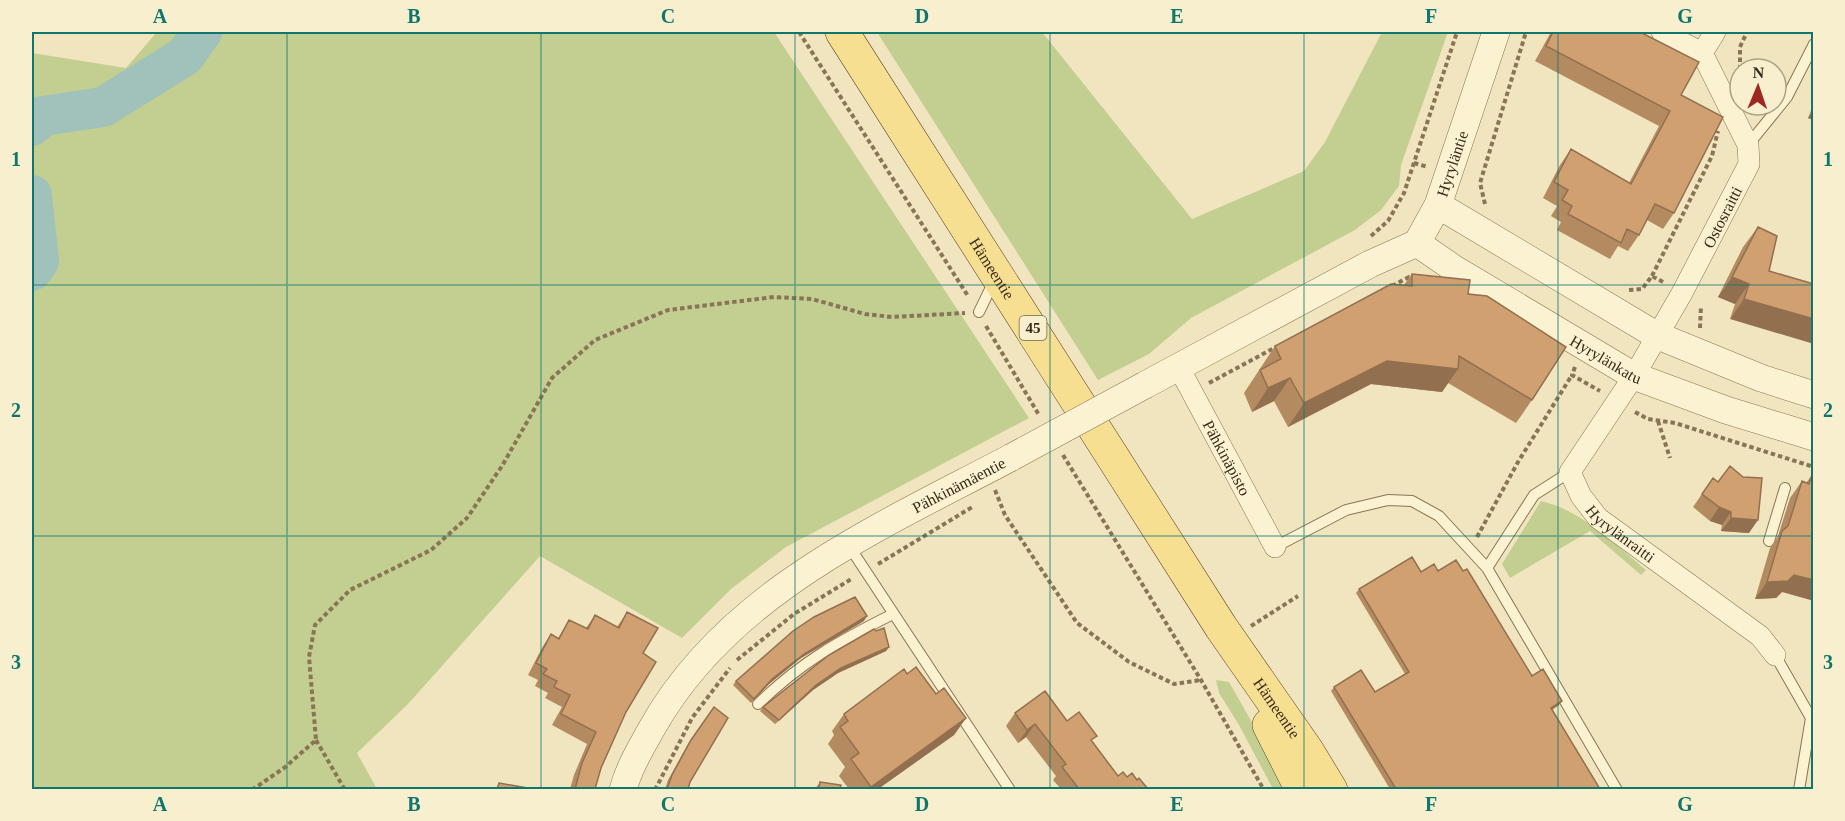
<svg xmlns="http://www.w3.org/2000/svg" width="1845" height="821" font-family="Georgia,serif">
  <rect width="100%" height="100%" fill="#f0e5be"/>
  <path fill="#c3cf91" d="M157,32H774L1029,418L786,547L731,589L682,638L540,556L408,704L357,753L377,789H32V53L126,68Z
    M877,32H1042L1192,219L1304,171L1325,142L1382,32H1448L1401,165L1399,186L1381,210L1355,230L1191,318L1149,354L1098,380Z
    M1541,501C1581,510 1615,544 1646,570L1641,575L1590,531L1510,578L1502,564Z
    M1216,680L1229,682L1290,789H1273L1239,725L1219,693Z"/>
  <g fill="none" stroke-linecap="round" stroke-linejoin="round">
    <path stroke="#a1c1bb" stroke-width="40" d="M32,126L43,116L103,107L185,56L202,32
      M32,195L39,261L32,271"/>
    <g stroke="#897555" stroke-width="12">
      <path id="service" d="M1748,145L1787,97L1814,44
        M979,312L994,281
        M1769,541L1785,488
        M849,546L1010,790
        M1275,547L1346,510L1388,500L1412,501L1439,516L1487,568L1617,790
        M1487,568L1534,495L1570,472
        M1775,655L1811,718L1799,790
        M758,704C801,662 839,641 893,614"/>
    </g>
    <g stroke="#897555" stroke-width="22">
      <g id="minor">
        <path d="M1662,32L1702,53L1715,32"/>
        <path id="s1" d="M1702,53L1748,145L1749,164L1682,293L1634,376L1570,472L1581,496L1598,518L1760,636L1775,655"/>
        <path id="s2" d="M1178,366L1275,547"/>
      </g>
    </g>
    <g stroke="#897555" stroke-width="28">
      <g id="tertiary">
        <path d="M1438,205L1656,335L1761,378L1814,395"/>
        <path id="s3" d="M1417,243L1453,268L1634,376L1726,410L1814,437"/>
        <path id="s4" d="M1145,385L1370,264L1417,243L1438,205L1496,32"/>
        <path id="s5" d="M623,790C629,767 641,748 652,728C728,592 880,527 1012,457"/>
      </g>
    </g>
    <g stroke="#57422a" stroke-width="34">
      <g id="primary">
        <path id="s6" d="M842,32L1221,627L1308,752L1331,790"/>
        <path d="M1269,725L1302,790"/>
      </g>
    </g>
    <path stroke="#897555" stroke-width="4" stroke-dasharray="4.5 3" stroke-linecap="butt" d="M799,32L968,296
      M1740,77V47L1747,32
      M1414,163L1428,167
      M1485,204L1480,183L1526,32
      M1371,236L1388,221L1404,193L1457,32
      M1652,276L1712,156L1718,131
      M1392,286L1409,277L1412,278
      M1629,290L1642,289L1652,276L1665,283
      M986,326L1039,415
      M1700,328L1701,306
      M1575,367L1572,375L1600,391
      M1209,383L1276,347
      M1635,412L1648,419L1675,423L1814,467
      M1658,421L1670,458
      M1063,455L1201,680L1264,790
      M995,490L1005,515L1077,623L1129,662L1174,684L1201,680
      M1477,537L1518,462L1572,375
      M878,564L974,506
      M1251,626L1298,596
      M737,660L794,614L853,578
      M316,740L345,790
      M252,790L284,768L316,740L309,657L315,625L350,590L431,550L467,518L502,466L552,378L595,340L668,310L774,297L812,299L865,314L892,317L965,313
      M655,790L692,718L730,668"/>
    <use href="#service" stroke="#fbf2d1" stroke-width="10"/>
    <use href="#minor" stroke="#fbf2d1" stroke-width="21"/>
    <use href="#tertiary" stroke="#fbf2d1" stroke-width="27"/>
    <use href="#primary" stroke="#f7df92" stroke-width="33"/>
    <g stroke="#897555" stroke-width="28" stroke-linecap="butt">
      <path id="tertiary-bridge" d="M1012,457L1145,385"/>
    </g>
    <use href="#tertiary-bridge" stroke="#fbf2d1" stroke-width="27"/>
  </g>
  <path fill="#b48a61" d="M1551,32H1640L1681,95L1674,213L1663,229L1647,220L1639,235L1628,251L1618,246L1610,259L1557,230L1561,222L1551,216L1557,206L1543,198L1560,165L1571,149L1629,183L1659,126L1535,61Z
    M1814,103V120L1808,118Z
    M1758,227L1769,271L1730,319L1735,304L1718,297L1743,247Z
    M1412,274L1468,294L1532,400L1516,423L1448,383L1442,392L1371,384L1288,427L1274,401L1252,412L1244,393L1275,346L1404,285Z
    M1812,475L1782,592L1776,598L1755,599L1770,548L1778,536L1790,498L1802,481L1806,483Z
    M1713,478L1718,482L1749,533L1721,531L1722,525L1710,521L1693,507Z
    M1438,571L1559,705L1552,710L1600,789H1390L1331,691L1334,687L1375,692L1405,674L1356,593L1359,589L1421,572Z
    M627,612L643,653L626,712L601,768L595,789H570L574,775L587,744L552,725L562,707L545,698L548,693L535,686L538,680L528,675L543,646L551,634L558,638L569,620L586,628L595,615L617,627Z
    M864,621L801,658L769,684L751,703L733,685L736,681Z
    M889,647L886,651L838,673L813,690L775,724L760,711L763,707Z
    M907,674L966,718L954,735L878,789H849L839,776L845,767L828,744L834,735L832,731L844,714Z
    M714,707L688,789H665L668,780L688,744Z
    M1015,713L1067,721L1093,742L1118,776L1127,777L1137,780L1148,789H1061L1053,780L1056,776L1026,737L1018,743L1006,726Z
    M820,782L840,789H815Z"/>
  <path fill="#92704f" d="M1814,110V120L1808,118Z
    M1732,277L1749,284L1735,304L1718,297Z
    M1744,299L1814,319V344L1730,319Z
    M1387,361L1458,369L1442,392L1371,384L1288,427L1304,403Z
    M1290,378L1274,401L1252,412L1268,388Z
    M1719,507L1731,512L1722,525L1710,521Z
    M1731,518L1758,520L1749,533L1721,531Z
    M1794,575L1814,580V601L1782,592L1776,598L1755,599L1767,582Z
    M867,616L864,621L801,658L769,684L751,703L772,679L804,654Z
    M889,647L886,651L838,673L813,690L775,724L779,720L816,685L841,668Z
    M1562,701L1559,705L1547,712L1551,708Z
    M966,718L954,735L878,789H869L871,787Z
    M1035,724L1026,737L1018,743L1027,730Z"/>
  <path fill="#d1a071" stroke="#92704f" stroke-width="1.5" d="M1553,32H1640L1699,62L1681,95L1723,117L1674,213L1655,204L1639,235L1627,229L1621,243L1568,214L1572,206L1562,200L1568,190L1554,182L1571,149L1631,184L1670,111L1546,46Z
    M1758,227L1777,236L1769,271L1814,284V319L1744,299L1749,284L1732,277Z
    M1412,274L1470,280L1468,294L1487,296L1566,347L1532,400L1459,356L1458,369L1387,361L1304,403L1290,378L1268,388L1260,370L1281,359L1275,346L1391,284L1412,286Z
    M1730,466L1743,477L1762,478L1758,520L1731,518V512L1719,507L1702,494L1713,478L1718,482Z
    M1812,475H1814V580L1794,575L1788,581L1767,582L1782,531L1788,526L1802,481L1809,484Z
    M1412,557L1421,572L1434,564L1438,571L1456,560L1463,571L1467,569L1532,676L1543,669L1562,701L1551,708L1600,789H1396L1334,687L1361,670L1375,692L1409,672L1359,589Z
    M855,597L867,616L804,654L772,679L754,699L736,681L793,631L814,617Z
    M627,612L658,628L643,653L656,662L626,712L601,768L595,789H575L582,763L596,732L561,714L570,695L554,687L557,681L543,674L547,669L536,663L551,634L559,639L569,620L588,629L595,615L619,628Z
    M884,628L889,647L841,668L816,685L779,720L763,707L829,655L874,629L876,631Z
    M916,667L936,694L944,688L966,718L871,787L851,759L859,753L840,727L848,721L844,714L904,669L907,674Z
    M1045,691L1067,721L1079,712L1097,736L1091,740L1118,776L1123,772L1127,777L1132,773L1137,780L1139,778L1148,789H1079L1062,767L1066,764L1035,724L1027,730L1015,713Z
    M714,707L728,718L690,782L688,789H667L672,775L691,740Z
    M820,782L841,785L840,789H819Z
    M499,783L527,788V789H497Z"/>
  <path fill="none" stroke="#0f766e" stroke-width="1.5" stroke-opacity="0.55" d="M287,32V790M541,32V790M795,32V790M1050,32V790M1304,32V790M1558,32V790M32,285H1814M32,536H1814"/>
  <g text-anchor="middle" stroke-width="5" stroke-linejoin="round" paint-order="stroke">
    <rect fill="#f7efce" stroke="#716651" stroke-width="1.5" x="1019.5" y="316" width="27" height="24" rx="4.5"/>
    <g font-size="15" font-weight="bold" fill="#382b1b">
      <text x="1033" y="333">45</text>
    </g>
    <g font-size="16" fill="#382b1b" stroke="#f7efce">
      <text dy="6" stroke="none"><textPath href="#s4" startOffset="394">Hyryläntie</textPath></text>
      <text transform="translate(1722 217) rotate(-63)" y="6">Ostosraitti</text>
      <text dy="6" stroke="none"><textPath href="#s6" startOffset="280">Hämeentie</textPath></text>
      <text dy="6" stroke="none"><textPath href="#s3" startOffset="222">Hyrylänkatu</textPath></text>
      <text dy="6" stroke="none"><textPath href="#s2" startOffset="104">Pähkinäpisto</textPath></text>
      <text dy="6" stroke="none"><textPath href="#s5" startOffset="466">Pähkinämäentie</textPath></text>
      <text dy="6" stroke="none"><textPath href="#s1" startOffset="560">Hyrylänraitti</textPath></text>
      <text dy="6" stroke="none"><textPath href="#s6" startOffset="804">Hämeentie</textPath></text>
    </g>
  </g>
  <rect width="1845" height="821" fill="none" stroke="#f7efce" stroke-width="66"/>
  <g transform="translate(1758 87) rotate(2)"><circle r="28" fill="#f7efce" stroke="#aba186" stroke-width="1.5"/>
  <path d="M0-4.5L10 22L0 15L-10 22Z" fill="#9c2a22"/>
  <text y="-9" font-size="16" font-weight="bold" text-anchor="middle" fill="#382b1b">N</text>
  </g>
  <rect x="33" y="33" width="1779" height="755" fill="none" stroke="#0f766e" stroke-width="2"/>
  <g font-size="20" text-anchor="middle" font-weight="bold" fill="#0f766e">
    <text x="160" y="23">A</text>
    <text x="414" y="23">B</text>
    <text x="668" y="23">C</text>
    <text x="922" y="23">D</text>
    <text x="1177" y="23">E</text>
    <text x="1431" y="23">F</text>
    <text x="1685" y="23">G</text>
    <text x="16" y="166">1</text>
    <text x="1828" y="166">1</text>
    <text x="16" y="417">2</text>
    <text x="1828" y="417">2</text>
    <text x="16" y="669">3</text>
    <text x="1828" y="669">3</text>
    <text x="160" y="811">A</text>
    <text x="414" y="811">B</text>
    <text x="668" y="811">C</text>
    <text x="922" y="811">D</text>
    <text x="1177" y="811">E</text>
    <text x="1431" y="811">F</text>
    <text x="1685" y="811">G</text>
  </g>
</svg>
